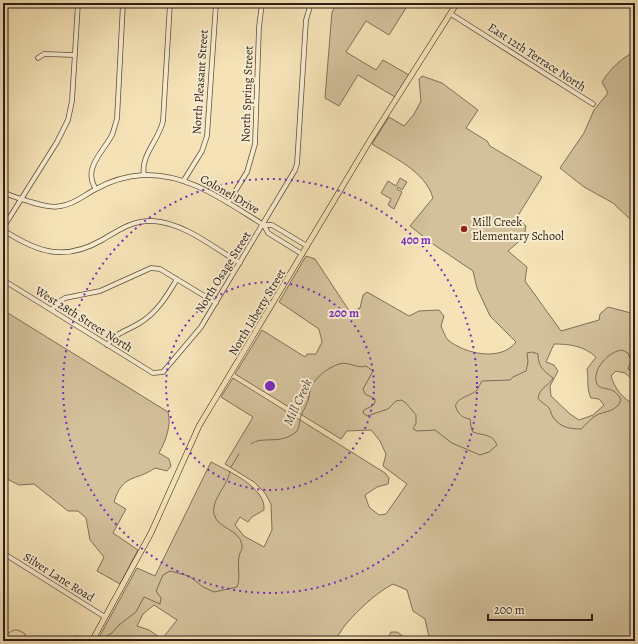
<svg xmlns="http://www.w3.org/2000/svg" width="638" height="644" font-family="Alegreya,serif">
  <rect width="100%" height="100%" fill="#f5e3b7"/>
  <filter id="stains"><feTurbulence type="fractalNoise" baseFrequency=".005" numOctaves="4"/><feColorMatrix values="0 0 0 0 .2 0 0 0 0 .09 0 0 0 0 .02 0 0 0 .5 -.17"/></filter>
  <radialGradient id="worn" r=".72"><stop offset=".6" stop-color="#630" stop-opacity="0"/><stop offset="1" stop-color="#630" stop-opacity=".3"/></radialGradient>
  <path fill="#d3c19c" stroke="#806f5a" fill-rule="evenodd" d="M337,3H409L389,35L366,21L346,52L376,70L383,60L409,75L395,97L358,75L339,106L325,98L332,12Z
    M635,52V234L631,220L613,203L584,187L560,168L584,133L594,110L608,93L602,82C610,69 621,58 635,52Z
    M422,76L442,83L478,110L466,128L487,141L490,146L542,177L519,214L520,221L526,226L524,237L508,251L527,267L525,281L561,331L599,320L600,314L608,307L631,313L635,312V382L625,373L616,371L611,376C615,389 622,398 635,405V641H430L425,619L413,611L407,590L393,584C376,593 359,609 346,624C341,630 339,636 333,641H97L137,568L155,576L211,462C228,471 266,487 264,510L252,517L248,522L240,517L235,525L244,536L264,547L272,530L271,504L265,493L254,482L225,464L253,417L221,397L233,378L385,473L389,478L388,484L377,487L365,495L369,507L379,515L386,514L407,484L383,466L386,454L380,441L371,430L347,431L341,439L235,374L262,330L305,357L307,354H316L322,342L319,329L279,302L306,256L315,259L350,312L360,308L363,295L367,292L409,316L419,311L439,310L444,316L441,326C443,330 445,337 448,340C465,354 501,362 516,342L490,316L477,288L473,271L433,244L410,226L433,198C425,171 394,158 372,144L389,117L404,126L414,114L421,101L419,79ZM554,344C570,344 584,346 596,357L587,369C589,379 586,388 591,398L599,399L604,405L593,415L579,420L570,414L551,396L550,386L558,371L554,365L546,362ZM154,605L177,620L162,639L149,630L137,626L143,614Z
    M400,178L407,182L402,190L398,187L397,189L402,192L394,209L388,205L391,199L381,193L388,181L396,186Z
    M3,310L168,412C172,425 165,442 159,453L169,459L171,466L167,471L155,468C135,482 123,473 114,502L126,509L113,533L138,550L120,584L97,571L104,557L90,540L86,518L78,511H68L34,484L19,485L3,477Z
    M391,632H397L410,641H386Z"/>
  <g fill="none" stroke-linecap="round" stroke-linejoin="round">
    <path stroke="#7c6c57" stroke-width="1" d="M251,444C262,435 281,446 297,431C300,427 299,421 301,416C302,412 305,409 306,405C309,401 309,395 310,390C314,378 327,368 339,364C349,361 356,369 366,366L373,371L363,389L365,394L375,399C376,408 368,406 363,411L364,414L367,416L388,409L396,401L401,400L405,402L416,415V423L413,429L417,431L435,430L452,443L480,455L489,452L497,445C492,433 483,436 473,432L471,427L470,419C464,418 460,416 457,410C450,399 472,396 477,390C479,387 480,384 482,381L510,380L513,377L526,371L528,362L527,353L532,352L538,354C538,367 543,370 553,378C549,386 540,387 538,398C541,403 546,404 549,408C551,411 551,414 553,417C559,427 570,429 581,429C586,425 589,420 595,416C605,410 616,413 621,400C614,384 601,392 597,384C591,370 609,351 622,350L628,353L631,361L628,369L635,375
      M231,467L239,454
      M3,635C14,632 13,626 25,634L26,641
      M97,638L105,637L112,633L119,625L136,612L144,597L160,604L161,598L156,591L163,575L170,571L189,576L203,587L214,592L237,587C241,578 237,566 239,557C239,553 243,550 242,545C240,529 217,529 214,514C211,499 228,486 230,471
      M70,641L76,636L89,638"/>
    <g stroke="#5f4e3f" stroke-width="5.5">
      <path id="minor" d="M451,14L593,104
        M38,58L44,54L75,55
        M144,175C140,156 159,140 163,121L170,3
        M184,180L202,151L207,136L216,3
        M96,189C82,169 103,152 112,135C114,130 115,125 117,119L123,3
        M3,192C12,197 22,199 31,202C41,205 51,208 61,206C75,204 84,195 96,189C110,181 128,176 143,175C189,173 226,202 264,225H272L307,246
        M228,203L247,172L255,144L259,27L262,3
        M264,225L268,233L302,254
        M3,228L57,142L68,120L72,101L78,3
        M3,230C37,252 64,262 102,240C119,230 133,220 153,221C185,223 214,248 240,263
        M3,280L153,373L163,372L201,327L295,170L297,164L306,20L311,3
        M52,310L57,303L65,298L100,291L151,268L160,269L216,303
        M107,345C116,333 126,331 138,324C156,314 167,296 177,279
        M3,553L105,617"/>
    </g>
    <g stroke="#2d1d17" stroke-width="6">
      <path id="major" d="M92,641L151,533L199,426L369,142L457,3"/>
    </g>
    <use href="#minor" stroke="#f8edd0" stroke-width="4"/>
    <use href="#major" stroke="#f5e3b7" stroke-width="5"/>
  </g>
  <g fill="none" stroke="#7b2cbf" stroke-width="2" stroke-dasharray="2 4">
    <circle cx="270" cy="386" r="104"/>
    <circle cx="270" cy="386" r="207"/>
  </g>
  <circle fill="#8f2418" stroke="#f8edd0" stroke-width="1.5" cx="464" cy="229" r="4"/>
  <g text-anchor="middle" stroke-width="4" stroke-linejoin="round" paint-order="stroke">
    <g font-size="12" fill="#2d1d17" stroke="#f8edd0">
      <text transform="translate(537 57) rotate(33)" y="4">East 12th Terrace North</text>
      <text transform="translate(200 82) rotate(-86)" y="4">North Pleasant Street</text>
      <text transform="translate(247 94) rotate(-88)" y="4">North Spring Street</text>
      <text transform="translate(230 194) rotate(30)" y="4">Colonel Drive</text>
      <text transform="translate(223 272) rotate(-58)" y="4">North Osage Street</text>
      <text transform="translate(257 312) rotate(-59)" y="4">North Liberty Street</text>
      <text transform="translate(84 319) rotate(32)" y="4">West 28th Street North</text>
      <text transform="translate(59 577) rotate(32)" y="4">Silver Lane Road</text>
    </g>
    <g font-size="12" fill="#2d1d17" stroke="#f8edd0" text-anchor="start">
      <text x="472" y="226">Mill Creek<tspan x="472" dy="14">Elementary School</tspan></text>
    </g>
    <g font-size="13" font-style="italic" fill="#5b4b3c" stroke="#f8edd0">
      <text transform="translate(297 402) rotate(-65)" y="5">Mill Creek</text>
    </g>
  </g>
  <circle cx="270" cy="386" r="6" fill="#7b2cbf" stroke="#f8edd0" stroke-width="2"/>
  <g font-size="12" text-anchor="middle" font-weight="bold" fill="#7b2cbf" stroke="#f8edd0" stroke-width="4" stroke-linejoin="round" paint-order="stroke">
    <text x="416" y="244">400 m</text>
    <text x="344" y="317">200 m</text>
  </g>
  <rect width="638" height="644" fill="none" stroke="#f5e3b7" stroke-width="16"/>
  <rect x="4" y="4" width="630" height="636" fill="none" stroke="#2d1d17" stroke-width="2"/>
  <rect x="8" y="8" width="622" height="628" fill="none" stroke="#2d1d17"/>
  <path d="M488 614v6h104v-6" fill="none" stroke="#2d1d17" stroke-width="2"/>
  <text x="494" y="614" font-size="12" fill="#2d1d17" stroke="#f8edd0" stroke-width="3" paint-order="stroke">200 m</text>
  <rect width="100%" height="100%" filter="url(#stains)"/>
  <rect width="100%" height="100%" fill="url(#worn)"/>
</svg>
